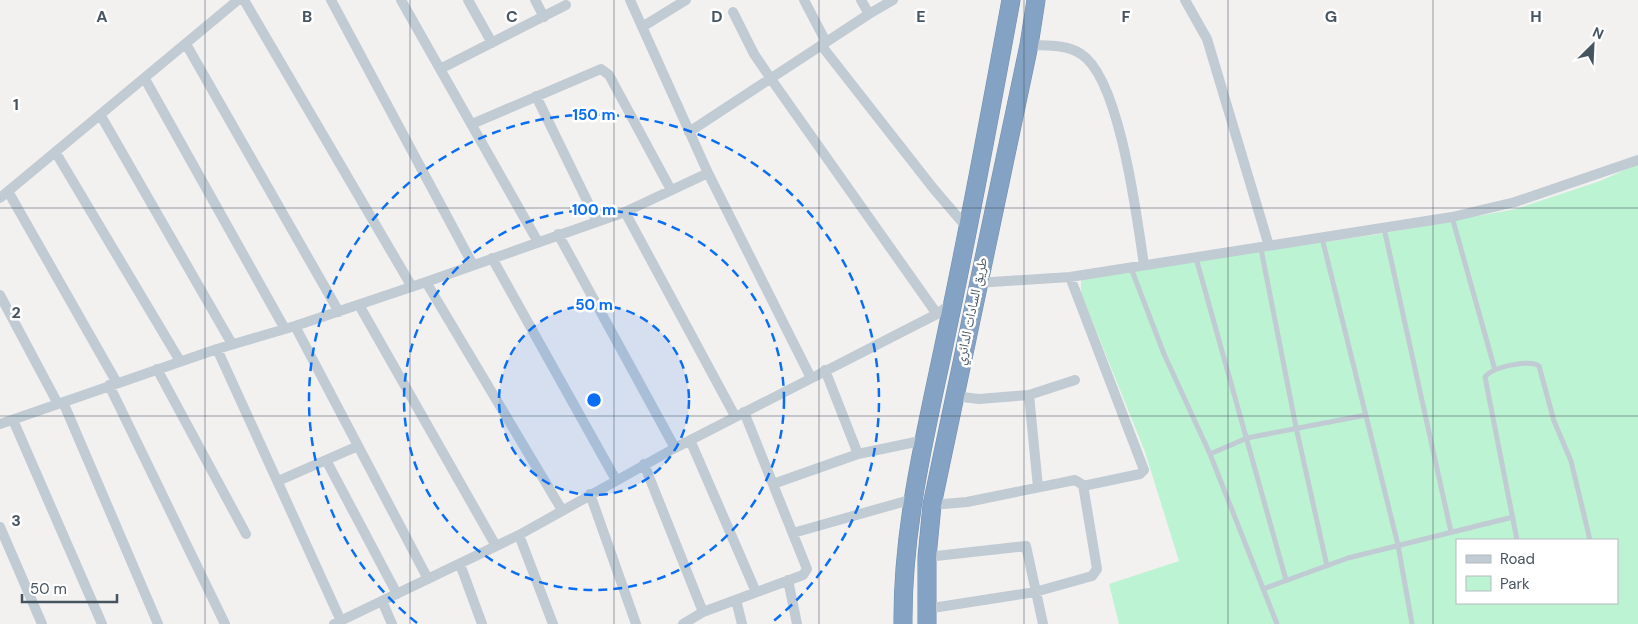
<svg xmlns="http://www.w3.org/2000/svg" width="1638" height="624" font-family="'DM Sans','Noto Naskh Arabic',sans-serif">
  <rect width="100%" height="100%" fill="#f3f0f0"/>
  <path fill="#bcf3d2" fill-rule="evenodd" d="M1638,164V624H1119L1109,584L1179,561L1145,452L1081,293V277L1380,234L1516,209L1600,181ZM1457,540H1617V603H1457Z"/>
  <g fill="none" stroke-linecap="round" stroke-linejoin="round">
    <g stroke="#6f8daf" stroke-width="19">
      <path id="highway" d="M903,624C902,523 928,424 948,326C971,218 991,109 1011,0
        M927,624V557L932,505L1029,45L1036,0"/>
    </g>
    <path stroke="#c0cbd3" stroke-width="5" d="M1452,217L1495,370
      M1384,228L1451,532
      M1322,238L1398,545L1412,624
      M1261,249L1296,427L1327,566
      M1196,258L1286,580
      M1131,268L1164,354L1210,454L1277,624
      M1210,454L1247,438L1366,415
      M1517,540L1485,377C1492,367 1529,359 1539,366L1554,421L1571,461L1590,540
      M1263,589L1348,558L1513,517"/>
    <path stroke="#c0cbd3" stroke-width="10" d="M244,0L412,287
      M331,0L473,265
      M401,0L538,242
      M468,0L492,43
      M535,0L544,17
      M630,0L708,173L811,378
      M804,0L826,42
      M861,0L869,14L893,0
      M1185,0L1207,39L1269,246
      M733,12L754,54L771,79L937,314
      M642,27L686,0
      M186,44L339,312
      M821,45L933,188L968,229
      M1029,45C1047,46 1066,44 1081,54C1120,78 1137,219 1144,265
      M440,69L566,5
      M145,79L285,329
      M536,96L597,221
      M101,116L232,344
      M472,124L601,69L609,75L671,190
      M689,132L869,14
      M56,153L180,361
      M9,193L117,383
      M0,198L238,0
      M625,212L735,416
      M558,234L675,448
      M492,258L616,480
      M1070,277L1144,470L1140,474L1083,486
      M426,282L562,510
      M977,283L1070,277L1452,217L1515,202L1638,160
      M0,295L58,404
      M359,305L496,546
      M295,326L428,579
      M217,349L341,621
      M157,369L246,534
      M825,370L858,454
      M109,385L225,624
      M1029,395L1038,487
      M953,396L979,399L1029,395L1075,380
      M63,402L158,624
      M13,420L102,624
      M0,424L217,349L295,326L426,282L625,212L708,173
      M690,440L756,592
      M326,460L397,594
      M644,464L703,612
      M278,481L358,446
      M773,484L858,454L925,440
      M590,494L636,624
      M0,527L42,624
      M793,533L913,499
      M519,535L553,624
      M927,557L1026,546L1043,624
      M460,564L482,624
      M788,580L797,624
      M736,600L742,624
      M382,601L392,624
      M926,609L1035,592L1092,576L1097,569L1083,485L1075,480L967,502L932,505
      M334,624L519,535L675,448L937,314L952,303
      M683,624L703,612L803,575L807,569L744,412"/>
    <use href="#highway" stroke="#84a2c3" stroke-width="18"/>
  </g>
  <path fill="none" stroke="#465460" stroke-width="1" stroke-opacity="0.55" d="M205,0V624M410,0V624M614,0V624M819,0V624M1024,0V624M1228,0V624M1433,0V624M0,208H1638M0,416H1638"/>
  <circle cx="594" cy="400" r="95" fill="#096ef4" fill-opacity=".12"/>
  <g fill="none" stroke="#096ef4" stroke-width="2.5" stroke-dasharray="9 6">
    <circle cx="594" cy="400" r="95"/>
    <circle cx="594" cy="400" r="190"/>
    <path d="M417 623A285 285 0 1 1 771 623"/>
  </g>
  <g text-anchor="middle" stroke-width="5" stroke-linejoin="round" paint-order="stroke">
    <g font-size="14" fill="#465460" stroke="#fff">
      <text transform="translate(971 311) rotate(-78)" y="5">طريق السادات الدائري</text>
    </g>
  </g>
  <g font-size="16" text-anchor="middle" font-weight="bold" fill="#465460" stroke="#fff" stroke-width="5" stroke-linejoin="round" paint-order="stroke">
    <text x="102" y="22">A</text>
    <text x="307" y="22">B</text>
    <text x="512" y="22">C</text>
    <text x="717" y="22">D</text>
    <text x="921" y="22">E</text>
    <text x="1126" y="22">F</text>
    <text x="1331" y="22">G</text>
    <text x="1536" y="22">H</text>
    <text x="16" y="110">1</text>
    <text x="16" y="318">2</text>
    <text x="16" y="526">3</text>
  </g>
  <circle cx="594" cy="400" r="8" fill="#096ef4" stroke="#fff" stroke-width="2.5"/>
  <g font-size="15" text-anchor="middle" font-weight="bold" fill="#096ef4" stroke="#fff" stroke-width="5" stroke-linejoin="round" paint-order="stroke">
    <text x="594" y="120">150 m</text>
    <text x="594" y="215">100 m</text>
    <text x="594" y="310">50 m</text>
  </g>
  <rect x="1456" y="539" width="162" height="65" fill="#ffffff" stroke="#b5bbbf"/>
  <rect x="1466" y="555" width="25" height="8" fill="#c0cbd3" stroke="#b5bbbf"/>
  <text x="1500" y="564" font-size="15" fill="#465460">Road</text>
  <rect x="1466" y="576" width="25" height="15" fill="#bcf3d2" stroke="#b5bbbf"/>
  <text x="1500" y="589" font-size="15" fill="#465460">Park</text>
  <g transform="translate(1593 45) rotate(24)" stroke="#ffffff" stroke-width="4" paint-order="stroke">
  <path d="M0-4L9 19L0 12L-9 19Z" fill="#465460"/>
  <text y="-8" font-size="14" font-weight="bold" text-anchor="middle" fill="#465460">N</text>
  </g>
  <path d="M22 594v8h95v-8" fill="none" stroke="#465460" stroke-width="2.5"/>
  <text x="30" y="594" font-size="15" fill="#465460" stroke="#ffffff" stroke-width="4" paint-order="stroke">50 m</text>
</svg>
